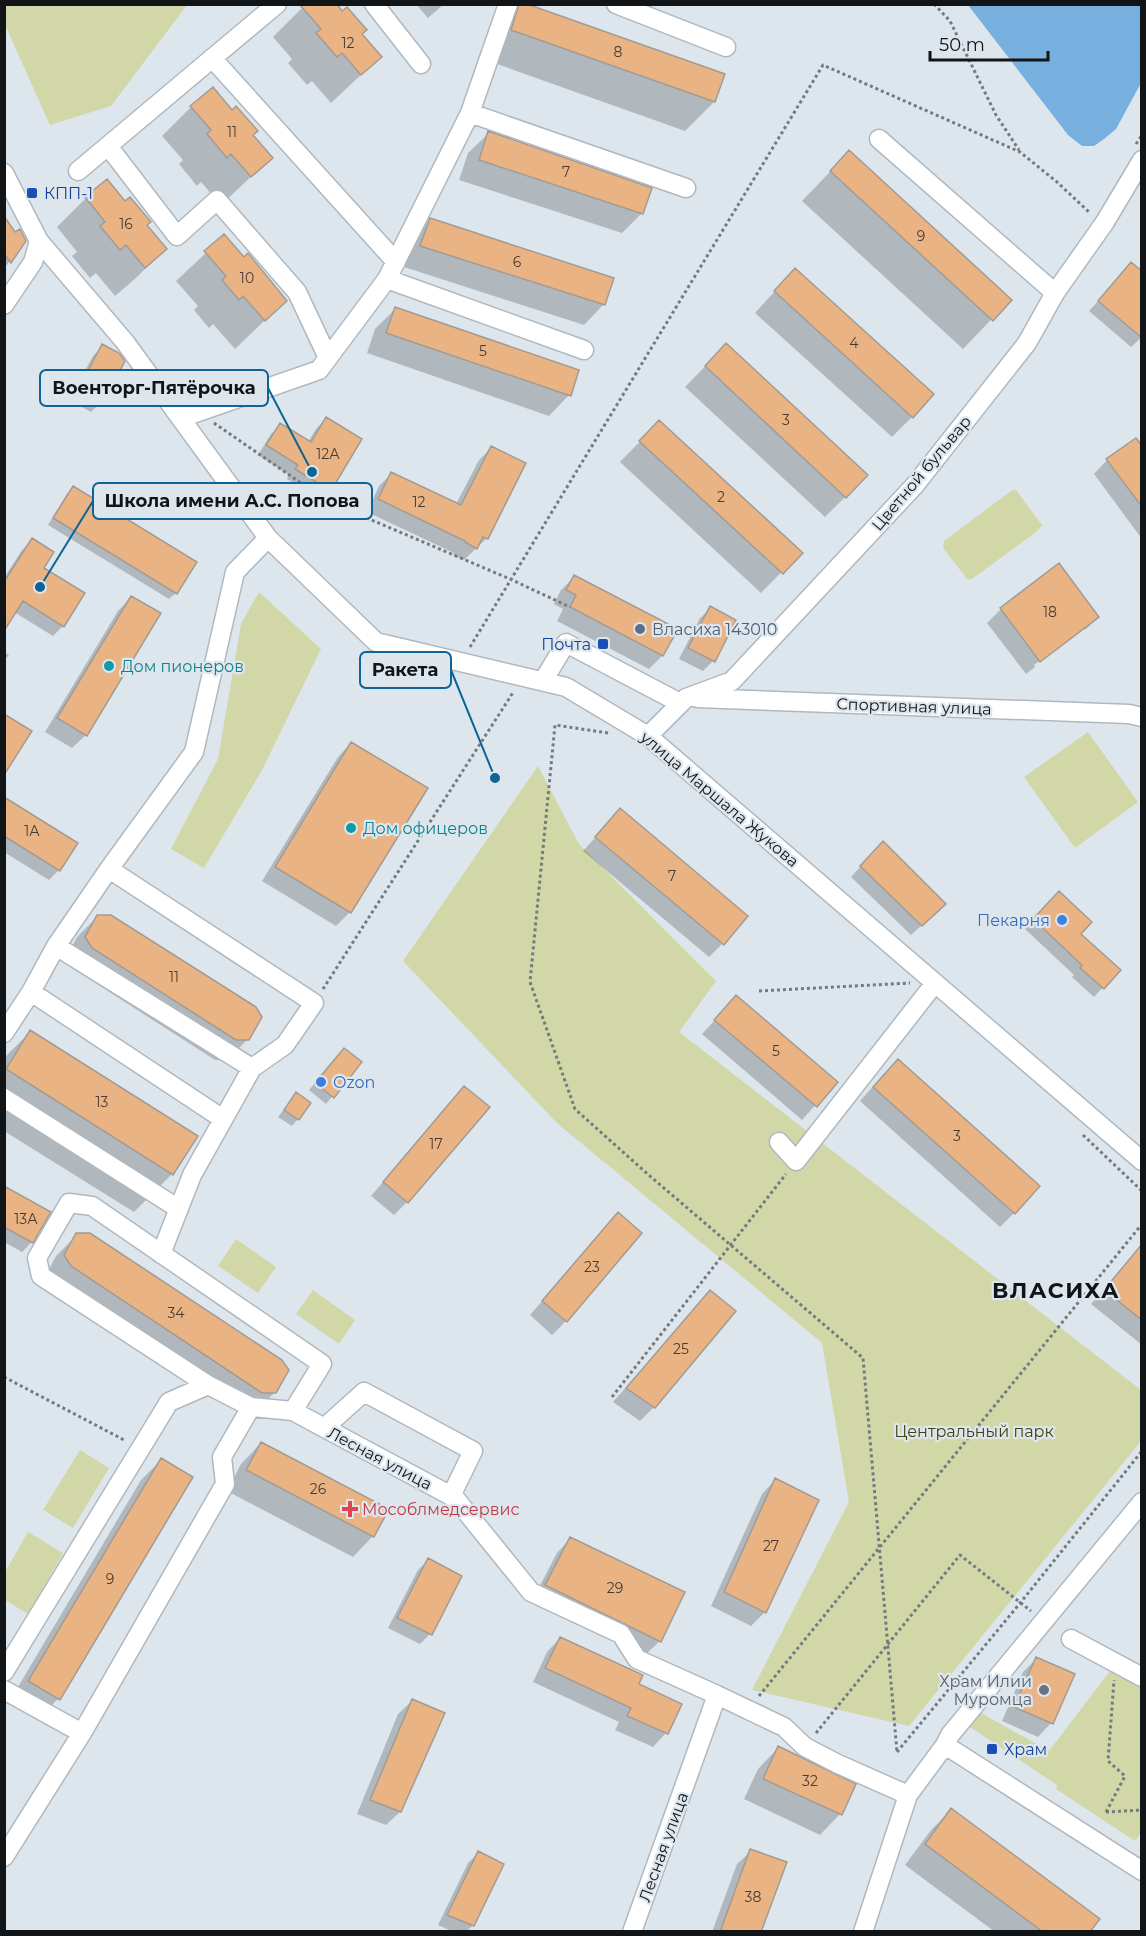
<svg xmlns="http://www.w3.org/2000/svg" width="1146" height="1936" font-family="Montserrat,sans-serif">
  <rect width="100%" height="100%" fill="#dee6ed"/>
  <path fill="#d2d7a7" d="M4,5L5,4L187,5L111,106L50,125L5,25Z
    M1016,490L1042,525L1036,532L972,579L968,580L943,548L944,541L1011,491Z
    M259,592L321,649L262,770L204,868L171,849L218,759L241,624Z
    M1088,732L1138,802L1075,848L1024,777Z
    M538,766L579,844L716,981L679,1032L1141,1390V1441L909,1726L752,1690L849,1502L822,1343L557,1123L403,961Z
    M236,1239L276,1267L258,1293L218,1266Z
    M313,1290L355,1320L339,1344L296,1314Z
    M80,1450L109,1468L73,1528L43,1510Z
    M28,1532L63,1553L28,1614L5,1600V1572Z
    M1116,1663L1141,1679V1833L1135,1841L1056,1789L1057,1785L967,1725L981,1713L1049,1751Z"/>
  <path fill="#77b0de" d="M968,5H1141V83L1116,129L1104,139L1094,146H1082L1068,135Z"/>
  <path fill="#0003" d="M306,4L360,35L380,57L331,103L312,81L307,85L288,63L292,59L273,37Z
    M416,4H444L428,18Z
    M520,4L714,102L685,131L483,59L491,33Z
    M191,107L251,135L271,158L221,205L201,182L197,186L179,164L183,160L162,136Z
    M489,133L642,213L622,233L459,180L468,153Z
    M849,152L1009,301L963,349L802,201Z
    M107,181L165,249L136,278L115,296L96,273L90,278L72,256L77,252L57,227L86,198Z
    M4,219L14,234L24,241L4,269Z
    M430,220L604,304L584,325L401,266L410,240Z
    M224,236L285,301L235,349L213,324L209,328L194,310L198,306L176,281Z
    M1131,264L1142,337L1131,347L1089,311Z
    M775,291L912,417L892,437L755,313Z
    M395,309L569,395L549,416L367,353L375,329Z
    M726,345L845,497L825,517L685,387Z
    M103,346L123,361L101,402L91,412L69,400L93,356Z
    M326,419L330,490L321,499L287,479L289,475L258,455L271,434L281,425L308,442L316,429Z
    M659,422L800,553L761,593L620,462Z
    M492,447L487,538L464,560L453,555L454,553L367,512L379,486L391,474L456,504L479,460Z
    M1142,448V539L1094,474L1107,460Z
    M73,488L176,593L169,599L48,525L67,494Z
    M32,540L63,626L53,636L14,612L4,628V578L22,550Z
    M574,577L662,656L649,669L557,621L563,609L554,604L561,590Z
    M131,597L86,735L72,748L45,732L118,611Z
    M711,608L713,661L703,671L679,659L700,618Z
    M1001,609L1098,617L1085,630V626L1034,665L1035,667L1026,674L987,623Z
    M4,652L9,655L4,661Z
    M351,743L426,789L350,912L336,926L262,881L338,757Z
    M4,799L59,870L49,880L4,852Z
    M620,810L722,944L709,957L583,851Z
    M873,853L934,914L911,935L851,877Z
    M1059,893L1079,934L1119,970L1094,997L1072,977L1074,975L1025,929Z
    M97,917L248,1039L227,1060H215L72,968L66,959L77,937Z
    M736,997L836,1082L802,1120L702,1034Z
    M30,1032L172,1174L134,1212L4,1131V1058Z
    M338,1056L360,1062L326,1104L309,1090Z
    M884,1074L1014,1213L1000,1227L860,1101Z
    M464,1088L407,1202L394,1215L371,1196Z
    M296,1094L298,1119L292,1126L278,1117Z
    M4,1187L32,1242L22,1252L4,1242Z
    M618,1214L566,1321L552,1335L530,1315Z
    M77,1235L275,1392L254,1413H241L51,1286L45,1277L56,1256Z
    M1135,1254L1142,1259V1345L1091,1304Z
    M710,1292L734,1311L654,1407L640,1421L613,1402Z
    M261,1443L373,1536L353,1557L227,1491L241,1464Z
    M161,1460L58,1699L38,1719L9,1702L141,1480Z
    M775,1480L765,1612L751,1626L711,1606L762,1494Z
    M570,1539L660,1641L646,1654L533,1599L557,1553Z
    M428,1560L430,1634L420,1644L388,1628L418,1570Z
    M560,1638L636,1685L666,1733L653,1747L615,1730L619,1722L533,1682L547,1652Z
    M1036,1659L1051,1723L1038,1737L1002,1721L1023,1672Z
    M412,1701L400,1812L386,1825L357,1814L398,1714Z
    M778,1748L840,1814L820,1835L744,1799L758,1769Z
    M951,1810L1088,1932H995L905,1865L931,1830Z
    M751,1851L759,1932H712L737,1864Z
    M478,1853L473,1925L466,1932H454L438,1925L468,1863Z"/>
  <path fill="#eab383" stroke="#a29b94" stroke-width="1.5" d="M299,4H337L342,11L347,7L367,30L362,34L382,57L361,75L342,53L337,57L316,33L321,29Z
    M519,4H527L725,74L715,102L511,30Z
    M213,87L232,110L236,106L258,131L253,135L273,158L251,177L231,154L227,158L207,134L211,130L190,106Z
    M488,131L652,188L643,214L479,160Z
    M849,150L1012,300L993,321L830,171Z
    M107,179L125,201L130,197L151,222L147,225L167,249L145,268L126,245L120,250L100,226L105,222L85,197Z
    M4,216L15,232L20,229L26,241L11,263L4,254Z
    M430,218L614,278L605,305L420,246Z
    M224,234L244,257L248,253L287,301L265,321L243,296L239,300L222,280L226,276L204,251Z
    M1131,262L1142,271V338L1098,301Z
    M795,268L934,394L913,418L774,291Z
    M395,307L579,370L571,396L386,333Z
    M726,343L868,475L846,498L705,366Z
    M102,344L119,353L125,361L103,403L78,390Z
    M326,417L362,439L331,491L295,469L298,465L266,445L280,423L311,442Z
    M659,420L803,553L783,574L639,441Z
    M1136,438L1142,446V507L1106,459Z
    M491,446L526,463L488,539L483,537L477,549L465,542V541L378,499L391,472L461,505Z
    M73,486L197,562L177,594L53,518Z
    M32,538L54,552L44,568L85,593L64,627L23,601L4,631V582Z
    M1059,563L1099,617L1040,662L1000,608Z
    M574,575L678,629L663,656L570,607L576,595L566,590Z
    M131,596L161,613L87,736L57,718Z
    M710,606L736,620L715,662L688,648Z
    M4,714L32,731L4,775Z
    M351,742L428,788L351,913L275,867Z
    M4,797L78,843L60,871L4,836Z
    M620,808L748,916L724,945L595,837Z
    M883,841L946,904L922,926L860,866Z
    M1059,891L1092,922L1081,934L1121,970L1104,989L1080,968L1082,965L1033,919Z
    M97,915H111L256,1007L262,1017L249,1040H236L92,948L85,937Z
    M736,995L838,1082L817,1107L714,1020Z
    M30,1030L198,1136L173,1175L6,1069Z
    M344,1048L362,1062L334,1098L315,1083Z
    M898,1059L1040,1186L1015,1214L873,1087Z
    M464,1086L490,1107L408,1203L383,1182Z
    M296,1092L311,1103L299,1120L284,1110Z
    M4,1186L51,1212L33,1243L4,1227Z
    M618,1212L642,1233L567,1322L542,1301Z
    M76,1233H90L282,1360L289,1370L276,1393H262L71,1266L64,1255Z
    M1142,1244V1320L1104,1290Z
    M710,1290L736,1311L655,1408L626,1388Z
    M261,1442L389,1509L374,1537L246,1470Z
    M161,1458L193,1477L60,1700L28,1681Z
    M775,1478L819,1500L766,1613L724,1592Z
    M570,1537L685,1592L661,1642L545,1585Z
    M428,1558L462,1576L432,1635L397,1618Z
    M560,1637L643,1675L639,1684L682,1704L668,1734L627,1716L631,1708L545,1668Z
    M1036,1657L1075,1674L1053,1724L1014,1707Z
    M412,1699L445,1713L401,1812L370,1800Z
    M778,1746L856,1784L842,1815L763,1779Z
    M951,1808L1100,1919L1090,1932H1043L925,1844Z
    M750,1849L787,1862L761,1932H720Z
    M478,1851L504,1864L474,1926L447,1915Z"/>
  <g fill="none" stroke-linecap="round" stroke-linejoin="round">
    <g stroke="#b0b8bf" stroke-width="21">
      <path id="minor" d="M374,4L421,64
        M616,4L726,47
        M212,58L396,262
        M470,113L686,188
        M879,139L1055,293
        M108,146L177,236L217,200L297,292L328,358
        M78,171L277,4
        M4,173L39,241L125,342L268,538L376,642L566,687L648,736L1142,1161
        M387,279L584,350
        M4,305L33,262L39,241
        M181,418L319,370L387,279L470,113L508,4
        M543,681L566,643L680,703
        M697,698L1129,714L1142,717
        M648,736L686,698L732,681L915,485L1027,343L1055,293L1105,222L1142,160
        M109,869L194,752L235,572L268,538
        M56,946L109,869L314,1003L285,1045L252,1068
        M4,1033L31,992
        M4,1098L179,1209
        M779,1142L796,1161L935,983
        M161,1254L192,1175L252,1068L56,946L31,992L223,1119
        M293,1411L322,1364L92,1206L69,1203L37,1258L41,1276L208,1385L251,1407L293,1411L455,1498L531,1592L621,1634L637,1659L717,1695
        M324,1428L364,1392L473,1451L451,1496
        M1142,1502L950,1735L945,1745L1142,1871
        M1071,1639L1142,1677
        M4,1672L169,1402L208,1385
        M4,1690L82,1733L4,1857
        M82,1733L225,1484L222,1457L251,1407
        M632,1932L717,1695L784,1727L805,1747L838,1764L908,1795
        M863,1932L908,1795L945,1745"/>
    </g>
    <path stroke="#757a7f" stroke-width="3" stroke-dasharray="3 3" stroke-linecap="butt" d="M934,4L950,21L996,115L1019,150
      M1136,144L1142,135
      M214,423L327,501L510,579L570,607
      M470,647L823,65L1020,152L1057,182L1090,213
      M608,733L555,725L530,982L575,1109L651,1177L863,1358L897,1752
      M323,989L514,691
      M759,991L910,983
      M1083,1135L1142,1191
      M4,1377L126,1441
      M612,1397L786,1174
      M759,1696L1142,1224
      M816,1733L960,1555L1031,1611
      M897,1752L1021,1602L1142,1451
      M1106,1812L1125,1776L1108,1761L1114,1680
      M1106,1812L1142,1810"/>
    <use href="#minor" stroke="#fff" stroke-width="18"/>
  </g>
  <g fill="#1a4fb4" stroke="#dee6ed" stroke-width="2">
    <rect x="26" y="187" width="12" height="12" rx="3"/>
    <rect x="597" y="638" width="12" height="12" rx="3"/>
    <rect x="986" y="1743" width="12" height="12" rx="3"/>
  </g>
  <circle fill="#5c6f8a" stroke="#dee6ed" stroke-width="2" cx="640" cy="629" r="6"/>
  <g fill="#0f9aa8" stroke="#dee6ed" stroke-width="2">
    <circle cx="109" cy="666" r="6"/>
    <circle cx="351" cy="828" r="6"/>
  </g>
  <g fill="#3f7fe0" stroke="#dee6ed" stroke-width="2">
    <circle cx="1062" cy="920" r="6"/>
    <circle cx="321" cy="1082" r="6"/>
  </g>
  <path fill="#e0444e" stroke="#dee6ed" stroke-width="2" d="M347 1500h6v6h6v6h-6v6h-6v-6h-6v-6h6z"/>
  <circle fill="#6b7280" stroke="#dee6ed" stroke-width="2" cx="1044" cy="1690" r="6"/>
  <g text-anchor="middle" stroke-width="4.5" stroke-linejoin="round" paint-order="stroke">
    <g font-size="14" fill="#483c32">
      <text x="348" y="48">12</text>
      <text x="618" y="57">8</text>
      <text x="232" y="137">11</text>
      <text x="566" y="177">7</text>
      <text x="126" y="229">16</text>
      <text x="921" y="241">9</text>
      <text x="517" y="267">6</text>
      <text x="247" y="283">10</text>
      <text x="854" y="348">4</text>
      <text x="483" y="356">5</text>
      <text x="786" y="425">3</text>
      <text x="328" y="459">12А</text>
      <text x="721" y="502">2</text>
      <text x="419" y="507">12</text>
      <text x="1050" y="617">18</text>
      <text x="32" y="836">1А</text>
      <text x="672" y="881">7</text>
      <text x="174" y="982">11</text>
      <text x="776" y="1056">5</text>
      <text x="102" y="1107">13</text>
      <text x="957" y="1141">3</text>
      <text x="436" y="1149">17</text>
      <text x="26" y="1224">13А</text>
      <text x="592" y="1272">23</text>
      <text x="176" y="1318">34</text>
      <text x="681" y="1354">25</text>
      <text x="318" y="1494">26</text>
      <text x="771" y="1551">27</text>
      <text x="110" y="1584">9</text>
      <text x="615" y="1593">29</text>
      <text x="810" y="1786">32</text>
      <text x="753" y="1902">38</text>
    </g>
    <g font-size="16" fill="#164399" stroke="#dee6ed" text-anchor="start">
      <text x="44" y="199">КПП-1</text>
      <text x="591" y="650" text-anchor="end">Почта</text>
      <text x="1004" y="1755">Храм</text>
    </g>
    <g font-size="16" fill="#121517" stroke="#dee6ed">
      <text transform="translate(921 473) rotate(-50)" y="6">Цветной бульвар</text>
      <text transform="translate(914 706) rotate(2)" y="6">Спортивная улица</text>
      <text transform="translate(720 799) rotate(40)" y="6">улица Маршала Жукова</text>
      <text transform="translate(380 1458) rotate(28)" y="6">Лесная улица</text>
      <text transform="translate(663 1847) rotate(-70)" y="6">Лесная улица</text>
    </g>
    <g font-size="16" fill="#4e5e75" stroke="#dee6ed" text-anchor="start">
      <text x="652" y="635">Власиха 143010</text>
    </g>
    <g font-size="16" fill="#0d838f" stroke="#dee6ed" text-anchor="start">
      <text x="121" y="672">Дом пионеров</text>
      <text x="363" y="834">Дом офицеров</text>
    </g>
    <g font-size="16" fill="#366cbe" stroke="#dee6ed" text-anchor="end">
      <text x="1050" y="926">Пекарня</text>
      <text x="333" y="1088" text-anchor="start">Ozon</text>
    </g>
    <g font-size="16" fill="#3f420e" stroke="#dee6ed">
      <text x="974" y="1437">Центральный парк</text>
    </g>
    <g font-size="16" fill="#be3a42" stroke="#dee6ed" text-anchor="start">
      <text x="362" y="1515">Мособлмедсервис</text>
    </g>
    <g font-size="16" fill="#5b616d" stroke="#dee6ed" text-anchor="end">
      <text x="1032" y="1687">Храм Илии<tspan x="1032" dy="18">Муромца</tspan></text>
    </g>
    <g font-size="22" font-weight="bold" letter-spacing="1.5" fill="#121517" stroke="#dee6ed">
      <text x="1056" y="1298">ВЛАСИХА</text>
    </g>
  </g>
  <path fill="none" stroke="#0d6495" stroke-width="2" d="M312 472L268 388M40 587L93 501M495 778L451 670"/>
  <g fill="#0d6495" stroke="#dee6ed" stroke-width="2">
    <circle cx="312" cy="472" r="6"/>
    <circle cx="40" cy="587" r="6"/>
    <circle cx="495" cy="778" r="6"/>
  </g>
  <g fill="#dee6ed" stroke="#0d6495" stroke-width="2">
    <rect x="40" y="370" width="228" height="36" rx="6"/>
    <rect x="93" y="483" width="279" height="36" rx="6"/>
    <rect x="360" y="652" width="91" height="36" rx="6"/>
  </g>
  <g font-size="18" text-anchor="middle" font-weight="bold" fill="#121517">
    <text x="154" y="394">Военторг-Пятёрочка</text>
    <text x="232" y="507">Школа имени А.С. Попова</text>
    <text x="405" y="676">Ракета</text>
  </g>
  <rect width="1146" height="1936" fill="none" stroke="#121517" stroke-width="12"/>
  <path d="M930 51v9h118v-9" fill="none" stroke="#121517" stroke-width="3"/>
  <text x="939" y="51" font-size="18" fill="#121517" stroke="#dee6ed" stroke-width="4.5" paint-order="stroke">50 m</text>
</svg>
